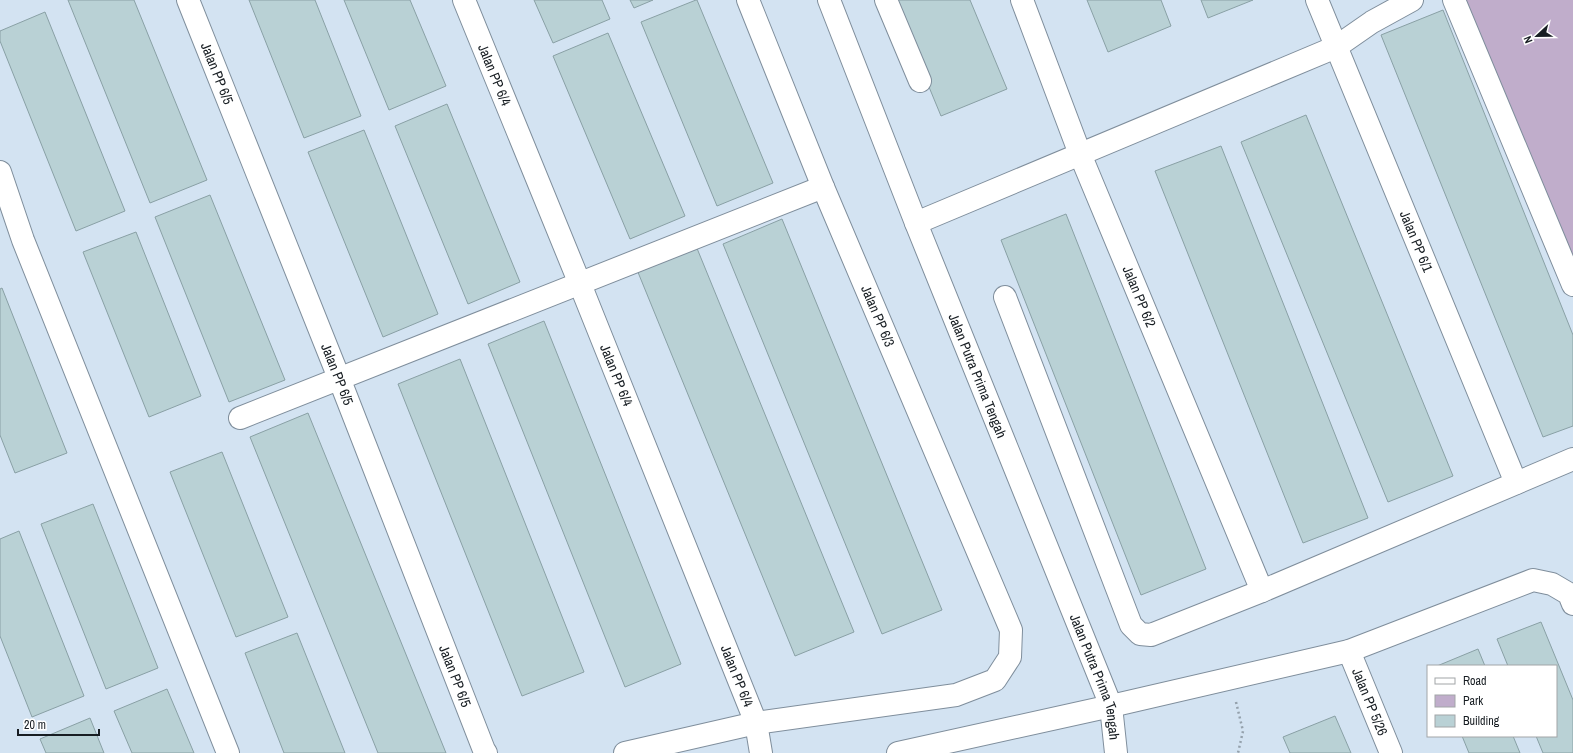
<svg xmlns="http://www.w3.org/2000/svg" width="1573" height="753" font-family="'Archivo Narrow',sans-serif">
  <rect width="100%" height="100%" fill="#d3e3f2"/>
  <path fill="#c0adcb" d="M1452,0H1573V286Z"/>
  <path fill="#b9d1d5" stroke="#89a0a5" d="M68,0H134L207,180L150,203Z
    M249,0H315L361,116L304,138Z
    M344,0H410L446,86L389,110Z
    M534,0H602L610,19L553,43Z
    M630,0H653L634,8Z
    M696,0H697L773,183L717,206L641,22Z
    M893,0H970L1007,89L941,116Z
    M1087,0H1161L1171,26L1108,52Z
    M1201,0H1253L1208,18Z
    M1443,10L1573,335V426L1543,437L1381,35Z
    M45,12L125,211L76,231L0,41V31Z
    M608,33L685,216L630,239L553,56Z
    M447,104L520,282L468,304L395,126Z
    M1306,115L1453,476L1388,502L1241,142Z
    M364,130L438,314L383,337L308,152Z
    M1221,146L1368,518L1303,543L1155,171Z
    M210,195L285,380L229,402L155,217Z
    M1066,214L1206,569L1141,595L1001,240Z
    M782,219L942,610L882,634L723,244Z
    M136,232L201,396L149,417L83,252Z
    M694,241L854,632L795,656L635,265Z
    M2,288L67,453L15,473L0,435V289Z
    M544,321L681,664L625,687L488,344Z
    M460,359L584,672L522,696L398,384Z
    M308,413L446,753H378L250,437Z
    M222,452L288,617L236,637L170,472Z
    M93,504L158,668L106,689L41,524Z
    M19,531L84,696L32,717L0,636V539Z
    M1541,622L1573,700V753H1543L1536,736H1556V666H1508L1497,639Z
    M297,633L345,753H284L245,653Z
    M1478,649L1485,666H1437Z
    M167,689L194,753H132L114,711Z
    M1335,716L1351,753H1290L1283,737Z
    M90,718L104,753H46L40,739Z
    M1462,736H1513L1520,753H1469Z"/>
  <g fill="none" stroke-linecap="round" stroke-linejoin="round">
    <g stroke="#7f8e9c" stroke-width="24">
      <g id="minor">
        <path id="s1" d="M188,0L339,378L484,750L486,753"/>
        <path id="s2" d="M464,0L580,284L756,723L761,753"/>
        <path id="s3" d="M829,0L916,223L1111,706L1116,753"/>
        <path d="M886,0L920,81"/>
        <path id="s4" d="M1022,0L1080,154L1262,591"/>
        <path id="s5" d="M1317,0L1516,483"/>
        <path d="M1454,0L1573,285"/>
        <path d="M0,172L23,240L228,753"/>
        <path d="M916,223L1336,47L1372,22L1412,0"/>
        <path d="M1005,297L1131,625L1140,634L1151,635L1262,591L1573,459"/>
        <path d="M240,418L823,187"/>
        <path id="s6" d="M1349,651L1391,753"/>
        <path d="M625,753L756,723L956,695L995,680L1010,657L1011,630L823,187L748,0"/>
        <path d="M898,753L1111,706L1349,651L1533,580L1552,584L1569,594L1573,604"/>
      </g>
    </g>
    <path stroke="#94a1ac" stroke-width="2.5" stroke-dasharray="2 3" stroke-linecap="butt" d="M1236,702L1243,731L1238,753"/>
    <use href="#minor" stroke="#fff" stroke-width="22"/>
  </g>
  <g text-anchor="middle" stroke-width="3.5" stroke-linejoin="round" paint-order="stroke">
    <g font-size="14" fill="#171d22" stroke="#fff">
      <text dy="5" stroke="none"><textPath href="#s1" startOffset="79">Jalan PP 6/5</textPath></text>
      <text dy="5" stroke="none"><textPath href="#s2" startOffset="81">Jalan PP 6/4</textPath></text>
      <text dy="5" stroke="none"><textPath href="#s5" startOffset="261">Jalan PP 6/1</textPath></text>
      <text dy="5" stroke="none"><textPath href="#s4" startOffset="319">Jalan PP 6/2</textPath></text>
      <text transform="translate(878 316) rotate(67)" y="5">Jalan PP 6/3</text>
      <text dy="5" stroke="none"><textPath href="#s1" startOffset="403">Jalan PP 6/5</textPath></text>
      <text dy="5" stroke="none"><textPath href="#s2" startOffset="405">Jalan PP 6/4</textPath></text>
      <text dy="5" stroke="none"><textPath href="#s3" startOffset="404">Jalan Putra Prima Tengah</textPath></text>
      <text dy="5" stroke="none"><textPath href="#s1" startOffset="727">Jalan PP 6/5</textPath></text>
      <text dy="5" stroke="none"><textPath href="#s2" startOffset="729">Jalan PP 6/4</textPath></text>
      <text dy="5" stroke="none"><textPath href="#s3" startOffset="728">Jalan Putra Prima Tengah</textPath></text>
      <text dy="5" stroke="none"><textPath href="#s6" startOffset="55">Jalan PP 5/26</textPath></text>
    </g>
  </g>
  <rect x="1427" y="665" width="130" height="72" fill="#ffffff" stroke="#a2a5a7"/>
  <rect x="1435" y="678" width="20" height="6" fill="#ffffff" stroke="#a2a5a7"/>
  <text x="1463" y="685" font-size="12" fill="#171d22">Road</text>
  <rect x="1435" y="695" width="20" height="12" fill="#c0adcb" stroke="#a2a5a7"/>
  <text x="1463" y="705" font-size="12" fill="#171d22">Park</text>
  <rect x="1435" y="715" width="20" height="12" fill="#b9d1d5" stroke="#a2a5a7"/>
  <text x="1463" y="725" font-size="12" fill="#171d22">Building</text>
  <g transform="translate(1537 36) rotate(248)" stroke="#ffffff" stroke-width="3" paint-order="stroke">
  <path d="M0-3L7 15L0 10L-7 15Z" fill="#171d22"/>
  <text y="-6" font-size="11" font-weight="bold" text-anchor="middle" fill="#171d22">N</text>
  </g>
  <path d="M18 729v6h81v-6" fill="none" stroke="#171d22" stroke-width="2"/>
  <text x="24" y="729" font-size="12" fill="#171d22" stroke="#ffffff" stroke-width="3" paint-order="stroke">20 m</text>
</svg>
